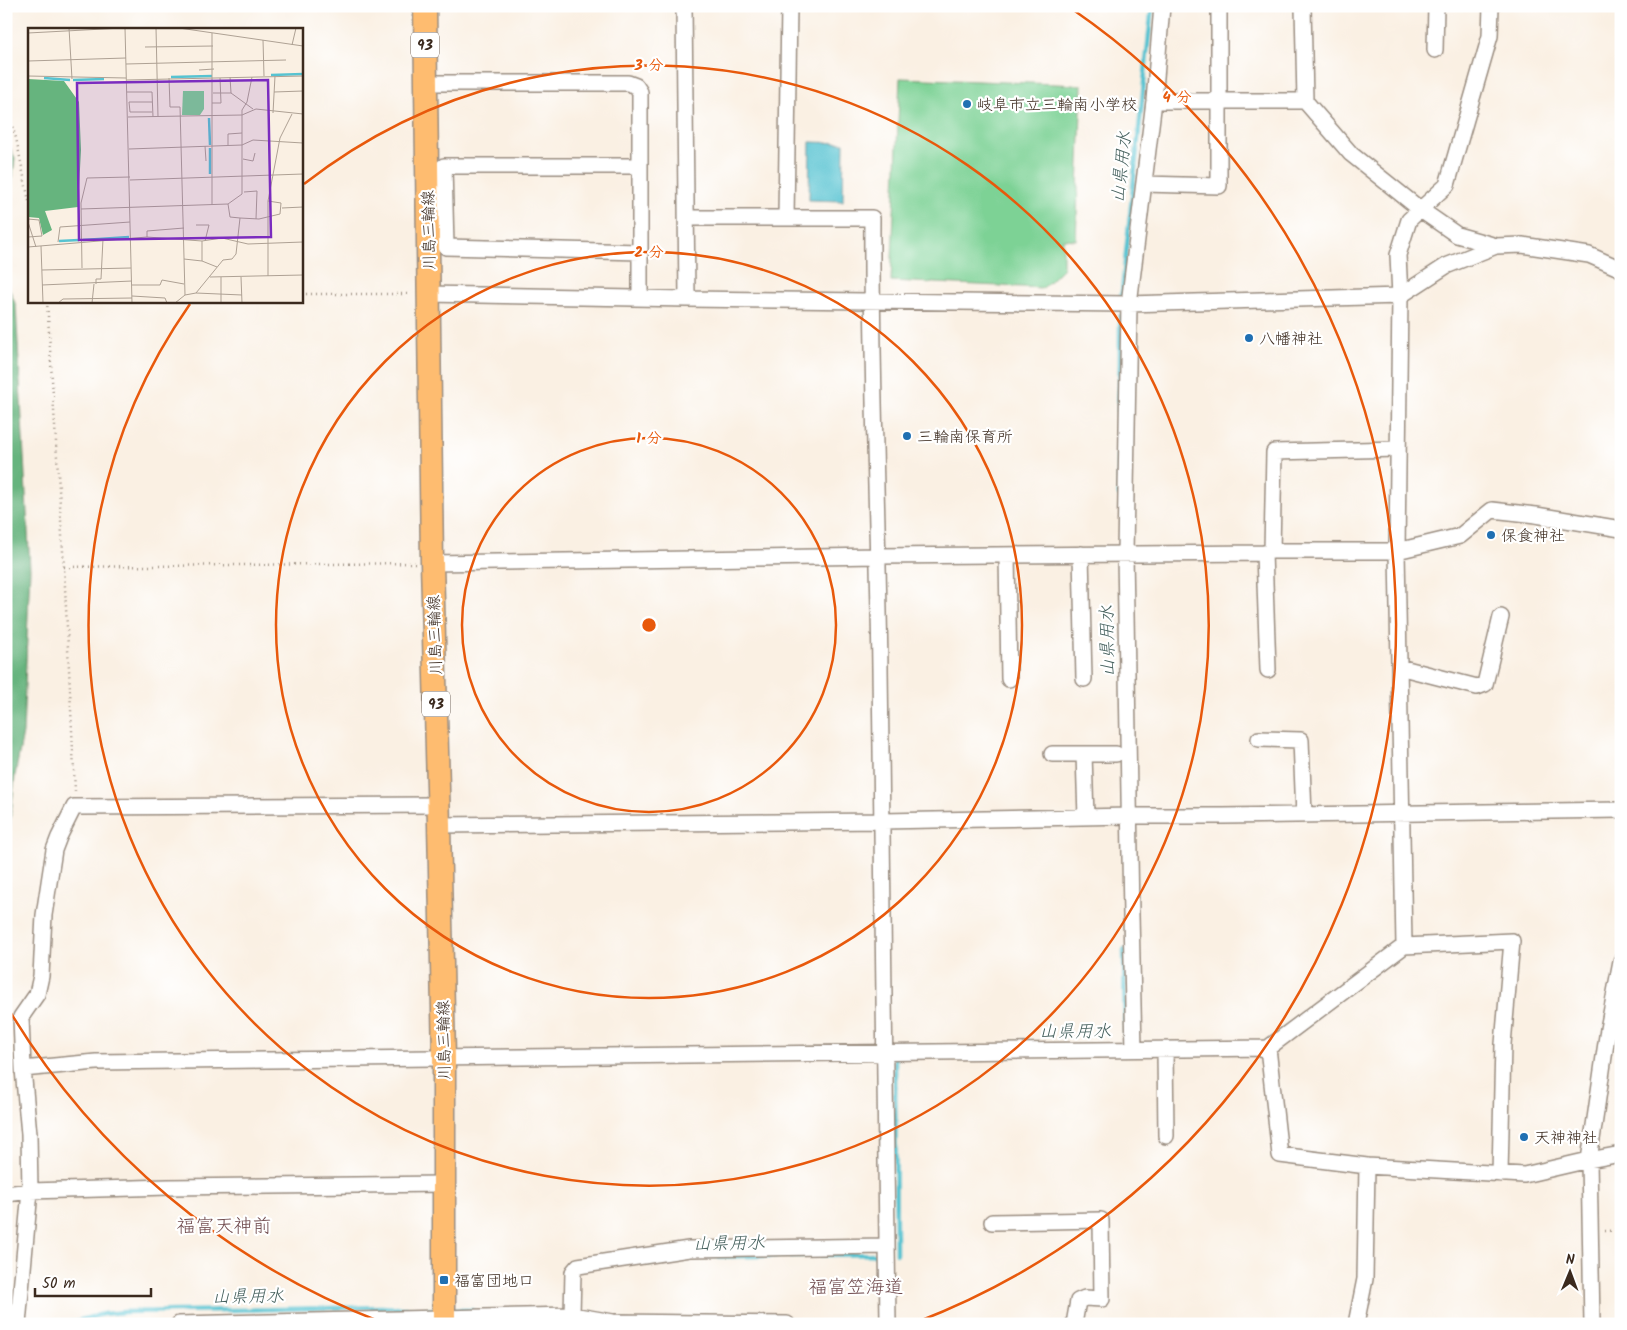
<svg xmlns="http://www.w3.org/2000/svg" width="1627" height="1330" font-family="Kalam,'Klee One',sans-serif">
  <rect width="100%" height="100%" fill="#fff"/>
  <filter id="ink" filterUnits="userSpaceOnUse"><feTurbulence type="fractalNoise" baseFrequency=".02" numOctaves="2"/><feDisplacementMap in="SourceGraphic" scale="10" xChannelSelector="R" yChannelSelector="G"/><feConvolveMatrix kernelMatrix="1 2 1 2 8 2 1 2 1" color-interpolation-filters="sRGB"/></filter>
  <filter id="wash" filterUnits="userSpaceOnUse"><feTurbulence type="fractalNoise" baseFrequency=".0096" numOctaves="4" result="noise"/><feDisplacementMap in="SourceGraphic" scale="20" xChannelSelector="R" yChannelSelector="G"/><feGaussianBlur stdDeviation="1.12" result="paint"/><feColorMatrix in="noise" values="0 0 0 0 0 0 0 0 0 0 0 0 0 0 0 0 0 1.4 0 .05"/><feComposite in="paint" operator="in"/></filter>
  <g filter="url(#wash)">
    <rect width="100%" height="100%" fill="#faf0e3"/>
    <path fill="#7dd295" stroke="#5c7e5a" d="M900,78L1082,85L1076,240L1063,239V268L1043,288L891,281Z"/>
    <path fill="#66b47e" stroke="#506f4e" d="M6,140L15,158L6,233Z
      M6,280L16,306L30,569L23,733L15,776L6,862Z"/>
    <path fill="#57c3d1" stroke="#497678" d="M810,142L844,143L843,201L809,200Z"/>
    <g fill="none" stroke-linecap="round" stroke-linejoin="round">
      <path stroke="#57c3d1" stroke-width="4.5" d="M1121,301L1152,6
        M1119,495L1118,420L1120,363V316
        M1122,1045H1125V1042L1124,950
        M895,1056L896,1254
        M649,1263L693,1257L882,1254
        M450,1310H472
        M66,1324L103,1314L124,1312L382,1307L432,1310"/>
    </g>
  </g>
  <g filter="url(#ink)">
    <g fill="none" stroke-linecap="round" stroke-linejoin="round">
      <g stroke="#9a8d80" stroke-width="18">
        <path id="street" d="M684,6L687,299
          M789,6L786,218H872C871,368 878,518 880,668C884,887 884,1105 888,1324
          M1303,6L1305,101
          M1435,50L1436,6
          M426,83H628L636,86L640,92V298
          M1154,101H1305L1351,154L1421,210L1457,235L1496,246
          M1144,184L1219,186V6
          M686,218H786
          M640,252L446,247L444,166H640
          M429,294L687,299L1129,304L1400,296L1446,266L1496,246L1522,245L1589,255L1621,269
          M1272,551L1274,452L1398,449
          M1264,553L1268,670
          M1081,554L1084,679
          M1007,555L1009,679
          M432,563L878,556L1264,553L1272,551H1397L1460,536L1492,510L1536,515L1621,529
          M1399,667L1477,687L1485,684L1501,617
          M1259,739L1301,740L1304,815
          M1052,754H1116
          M1084,754L1086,817
          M439,825L883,821L1129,816H1223L1621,810
          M1404,946L1512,941L1503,1044L1500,1174
          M1268,1048L1280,1155L1367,1166
          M1134,1050L1131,915L1125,554L1129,304L1154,101L1162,6
          M1165,1050L1166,1136
          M23,1069L96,1062L1268,1048L1404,946L1397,551L1400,296L1398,255L1409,220L1447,185L1490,36L1491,6
          M6,1194L30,1191L168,1187L444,1184
          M992,1222L1101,1220L1102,1299L1085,1298L1078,1301L1074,1324
          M572,1315L573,1272L578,1266L689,1249L887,1246
          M18,1324L30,1191L29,1134L23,1069L21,1017L37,994L41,976L44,915L54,850L59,837L74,807L438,805
          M179,1324L572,1315L613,1322L787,1324
          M1356,1324L1365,1279L1367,1166L1524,1175L1589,1160L1621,1154
          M1592,1324L1589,1160L1608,1029L1621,961"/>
      </g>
      <g stroke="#9a8d80" stroke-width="25">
        <path id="primary" d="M425,6L432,563L439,825L444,1057V1324"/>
      </g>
      <path stroke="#9a8d80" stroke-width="2.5" stroke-dasharray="1 4" stroke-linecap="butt" d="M6,108L16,138L29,201
        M301,294H410
        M47,301L64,567L75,791
        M64,567L415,563
        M1605,1231L1621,1230"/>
      <use href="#street" stroke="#fff" stroke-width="15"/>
      <use href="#primary" stroke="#febc70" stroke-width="22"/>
    </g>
  </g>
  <g fill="none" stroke="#e8590c" stroke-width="2.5">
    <circle cx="649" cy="625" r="187"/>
    <circle cx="649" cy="625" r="373"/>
    <path d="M304 184A560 560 0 1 1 190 304"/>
    <path d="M381 1322A747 747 0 0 1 9 1010M1072 9A747 747 0 0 1 917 1322"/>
  </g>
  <g fill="#1f6fb2" stroke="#fff" stroke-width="2">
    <circle cx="967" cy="104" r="5"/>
    <circle cx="1249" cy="338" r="5"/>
    <circle cx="907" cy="436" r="5"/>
    <circle cx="1491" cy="535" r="5"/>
    <circle cx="1524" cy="1137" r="5"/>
    <rect x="439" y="1275" width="10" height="10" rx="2.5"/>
  </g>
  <g text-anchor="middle" stroke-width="4.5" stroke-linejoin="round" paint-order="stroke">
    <g fill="#fff" stroke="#766a62" stroke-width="1">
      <rect x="411" y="32.5" width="28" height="25" rx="4"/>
      <rect x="422" y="691.5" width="28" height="25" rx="4"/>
    </g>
    <g font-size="15" font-weight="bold" fill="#3b2a1e">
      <text x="425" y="50">93</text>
      <text x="436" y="709">93</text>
    </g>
    <g font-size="16" fill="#3b2a1e" stroke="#fff" text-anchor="start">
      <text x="977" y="110">岐阜市立三輪南小学校</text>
      <text x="1259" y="344">八幡神社</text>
      <text x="917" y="442">三輪南保育所</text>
      <text x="1501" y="541">保食神社</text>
      <text x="1534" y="1143">天神神社</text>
      <text x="454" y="1286">福富団地口</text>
    </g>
    <g font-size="16" fill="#3b2a1e" stroke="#fff">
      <text transform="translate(428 230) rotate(-91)" y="6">川島三輪線</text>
      <text transform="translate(434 635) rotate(-92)" y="6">川島三輪線</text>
      <text transform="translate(443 1040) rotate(-91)" y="6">川島三輪線</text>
    </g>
    <g font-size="18" font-style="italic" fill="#45605d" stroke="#fff">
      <text transform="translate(1121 167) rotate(-84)" y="6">山県用水</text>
      <text transform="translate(1107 641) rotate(-91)" y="6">山県用水</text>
      <text x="1075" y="1037">山県用水</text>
      <text transform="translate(729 1243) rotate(-1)" y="6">山県用水</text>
      <text transform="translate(248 1296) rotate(-1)" y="6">山県用水</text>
    </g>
    <g font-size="19" fill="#714c4f" stroke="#fff">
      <text x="224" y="1232">福富天神前</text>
      <text x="856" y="1293">福富笠海道</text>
    </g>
  </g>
  <g transform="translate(28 28)">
    <rect width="275" height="275" fill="#faf0e3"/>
    <path d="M155,63H176V81L172,87H154Z" fill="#7dd295"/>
    <path d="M0,51L36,53L51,74L53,122L50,179L17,183L24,202L15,207L11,190L0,189Z" fill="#66b47e"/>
    <path fill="none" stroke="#57c3d1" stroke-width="2.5" d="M243,47L275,46M143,49L184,48M16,50L42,52M45,52L76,51M181,90L182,117M182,120V146M55,212L101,209M31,213L51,212"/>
    <path fill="none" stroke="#aea194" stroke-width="1" d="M41,0L44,51M97,0L104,275M128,0L130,89M151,0L275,18M0,5L94,0M235,12L236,48M264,17L268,0M117,19L185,18M0,33L98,30M98,36L258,32M171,42L186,41M0,48L98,50M202,49L203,65M141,50L142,79H152L157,267M99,52L275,48M99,64H124L125,89M246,64L275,63M185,65H203L225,81M124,74H101L102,84H124M184,75H193L192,50M245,85L247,48M100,89L214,87L228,81L275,86M177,118L178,133M200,118V106L214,105M101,121L214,117L225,112L275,115M215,131L225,133L227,125M102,152L275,146M216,164L229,163L228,191M200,176L202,189L212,190M184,177V5M254,180L275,179M53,181L200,176L214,166V82L219,74L224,49M0,191L11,192L14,208L0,209M0,194L8,219M168,197H181L177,213M119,209V203L156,200M174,213V233M30,214L32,199L102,194M13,218L15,275M0,219L119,209L174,213L194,210L220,216L275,214M156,231L174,233L189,239M54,240L53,175L59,150L102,149M14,242L103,240M240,248V173L252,110L264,86M182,249L275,247M193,249V275M213,249L214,275M68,256V251H73L75,211M14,257L104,253M104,257H132L134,252L156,256M168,265L195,232L204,231L208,226L212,190L231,191L252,186L253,175L240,173M104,268L137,270L139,275M30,275L35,271L104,270M64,275L66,256M147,275L157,267L168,265L214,267"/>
    <path fill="#7b2cbf" fill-opacity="0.15" stroke="#7b2cbf" stroke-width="2.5" d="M240,52L243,209L51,212L49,55Z"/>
    <rect width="275" height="275" fill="none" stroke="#3b2a1e" stroke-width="2.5"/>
  </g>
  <circle cx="649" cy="625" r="8" fill="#e8590c" stroke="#fff" stroke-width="2.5"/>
  <g font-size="15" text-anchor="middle" font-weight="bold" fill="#e8590c" stroke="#fff" stroke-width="4.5" stroke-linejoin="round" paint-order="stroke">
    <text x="649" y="70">3 分</text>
    <text x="1177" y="102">4 分</text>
    <text x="649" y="257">2 分</text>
    <text x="649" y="443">1 分</text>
  </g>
  <rect width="1627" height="1330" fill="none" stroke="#fff" stroke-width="25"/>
  <g transform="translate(1570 1272) rotate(1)" stroke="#ffffff" stroke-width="4" paint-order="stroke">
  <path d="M0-4L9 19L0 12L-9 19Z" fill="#3b2a1e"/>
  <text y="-8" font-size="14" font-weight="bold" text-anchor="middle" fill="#3b2a1e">N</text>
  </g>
  <path d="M35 1288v8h116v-8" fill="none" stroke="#3b2a1e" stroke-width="2.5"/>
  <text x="42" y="1288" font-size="15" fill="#3b2a1e" stroke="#ffffff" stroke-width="4" paint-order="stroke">50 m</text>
</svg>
